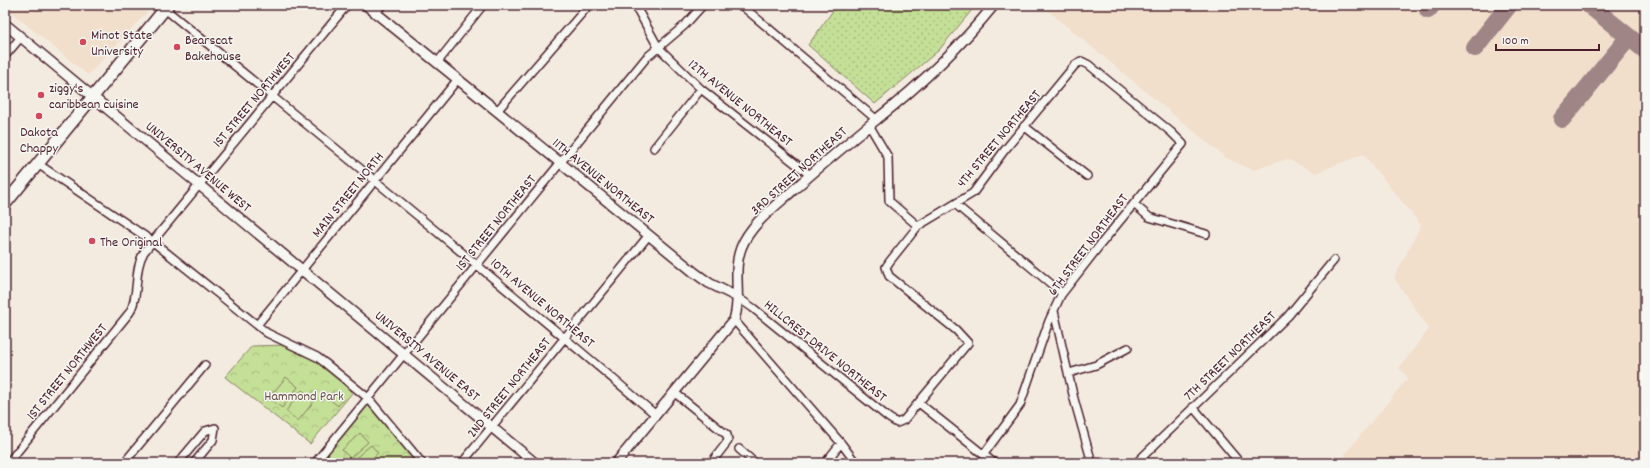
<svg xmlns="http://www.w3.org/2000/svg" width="1650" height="468" font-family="Dekko,sans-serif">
  <defs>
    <pattern id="grass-dots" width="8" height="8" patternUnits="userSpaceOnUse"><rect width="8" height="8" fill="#c4df96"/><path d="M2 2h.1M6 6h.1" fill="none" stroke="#aabf81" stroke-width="1.8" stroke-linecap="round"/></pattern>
    <pattern id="park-crowns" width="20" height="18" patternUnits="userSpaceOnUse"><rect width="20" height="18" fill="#c4df96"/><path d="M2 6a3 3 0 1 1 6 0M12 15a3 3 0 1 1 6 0" fill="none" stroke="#aabf81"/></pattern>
  </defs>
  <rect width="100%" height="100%" fill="#f4ebe0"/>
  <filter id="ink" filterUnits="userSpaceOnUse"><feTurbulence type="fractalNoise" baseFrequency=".025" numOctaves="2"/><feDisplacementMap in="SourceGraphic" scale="8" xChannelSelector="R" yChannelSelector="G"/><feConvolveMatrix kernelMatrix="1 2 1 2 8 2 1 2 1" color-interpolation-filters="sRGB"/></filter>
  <g filter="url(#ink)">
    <path fill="#f1decb" d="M5,5H148L150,9L88,75L5,7Z
      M1041,5H1645V463H1347L1345,454L1408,378L1399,368L1429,329L1394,278L1421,225L1363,154L1316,173L1287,159L1253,170L1226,158Z"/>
    <path fill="url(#grass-dots)" stroke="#877f60" d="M837,5H976L939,50L875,104L808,45Z"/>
    <path fill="url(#park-crowns)" stroke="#877f60" d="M289,345L324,365L352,393L310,444L225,377L252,346Z
      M368,398L422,463H326L320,456Z"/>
    <path fill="#c4df96" stroke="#877f60" d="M286,377L298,387L282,408L269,398Z
      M302,390L315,400L298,421L286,411Z
      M333,392L342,400L338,406L328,398Z
      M360,433L368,442L350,458L342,450Z
      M371,445L378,453L367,463H354L352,461Z"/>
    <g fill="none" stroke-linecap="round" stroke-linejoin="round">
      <path stroke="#9f8586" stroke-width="18" d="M1589,5L1645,50
        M1428,10L1432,5
        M1475,48L1509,5
        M1562,119L1629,37"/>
      <g stroke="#4a1f2b" stroke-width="10">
        <path id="street" d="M635,5L658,47L701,89L810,175
          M741,5L877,120
          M165,9C330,143 494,278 656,415
          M376,13L382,5
          M5,56L21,37
          M437,63L483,5
          M497,111L589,5
          M869,125L888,157L889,201L918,226
          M1024,126L1087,176
          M654,148L701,89
          M38,164L152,241L267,333L317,357L325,363L368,398L422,463
          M955,204L1062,293
          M1134,204L1149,217L1206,234
          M737,297L753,308L889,418L897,423L904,420L968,343L956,330L889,276L886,267L890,261L918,226L973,193L1004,151L1075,65L1081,61L1089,65L1171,132L1183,144L1100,245L1061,295L1049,321L1020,405L984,454
          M1054,311L1074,399L1092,463
          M734,320L841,443L856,463
          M257,325L458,79
          M1069,373L1096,365L1128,348
          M675,393L727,435L728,441L711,463
          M919,403L994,463
          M1193,407L1240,463
          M739,449L755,463
          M8,463L130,312C140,293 133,271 144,252L347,5
          M124,463L205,365
          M178,463L205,431L215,428L213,440L194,463
          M315,463L646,58L685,25L703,5
          M462,463L649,235
          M825,463L841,443
          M1136,463L1288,316L1334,260"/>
      </g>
      <g stroke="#4a1f2b" stroke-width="12">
        <path id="secondary" d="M366,5L497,111L695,273L709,283L737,297
          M5,24L535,463
          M616,463L734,320C742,297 732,271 741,248C750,225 773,208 791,192C819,167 848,143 877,119C920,85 960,47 994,5"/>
      </g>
      <g stroke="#4a1f2b" stroke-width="14">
        <path id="primary" d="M5,204L168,5"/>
      </g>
      <use href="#street" stroke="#f6f6f2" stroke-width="7"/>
      <use href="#secondary" stroke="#f6f6f2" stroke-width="9"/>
      <use href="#primary" stroke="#f6f6f2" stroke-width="11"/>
    </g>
  </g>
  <g fill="#d1495b" stroke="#f6f6f2" stroke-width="1.5">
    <circle cx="83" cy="42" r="4"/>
    <circle cx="177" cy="47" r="4"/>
    <circle cx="41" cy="95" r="4"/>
    <circle cx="39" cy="116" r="4"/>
    <circle cx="92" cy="241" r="4"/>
  </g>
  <g text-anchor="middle" stroke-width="3" stroke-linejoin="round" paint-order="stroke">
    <g font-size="14" fill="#4a1f2b" stroke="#f6f6f2" text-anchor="start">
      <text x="91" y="39">Minot State<tspan x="91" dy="16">University</tspan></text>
      <text x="185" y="44">Bearscat<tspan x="185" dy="16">Bakehouse</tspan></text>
      <text x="49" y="92">ziggy's<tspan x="49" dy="16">caribbean cuisine</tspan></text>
      <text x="39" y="136" text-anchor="middle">Dakota<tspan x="39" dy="16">Chappy</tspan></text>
      <text x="100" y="246">The Original</text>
    </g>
    <g font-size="14" fill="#4a1f2b" stroke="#f6f6f2">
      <text transform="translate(253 99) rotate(-50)" y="5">1ST STREET NORTHWEST</text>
      <text transform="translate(741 102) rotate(39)" y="5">12TH AVENUE NORTHEAST</text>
      <text transform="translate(998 138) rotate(-50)" y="5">4TH STREET NORTHEAST</text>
      <text transform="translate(199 166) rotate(40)" y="5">UNIVERSITY AVENUE WEST</text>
      <text transform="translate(798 170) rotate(-42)" y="5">3RD STREET NORTHEAST</text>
      <text transform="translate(604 180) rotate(39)" y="5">11TH AVENUE NORTHEAST</text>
      <text transform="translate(347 194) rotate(-51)" y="5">MAIN STREET NORTH</text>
      <text transform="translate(495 222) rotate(-51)" y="5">1ST STREET NORTHEAST</text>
      <text transform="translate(1087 244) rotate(-53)" y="5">6TH STREET NORTHEAST</text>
      <text transform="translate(543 302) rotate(40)" y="5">10TH AVENUE NORTHEAST</text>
      <text transform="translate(826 350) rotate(39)" y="5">HILLCREST DRIVE NORTHEAST</text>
      <text transform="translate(428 355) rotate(40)" y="5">UNIVERSITY AVENUE EAST</text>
      <text transform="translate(1229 355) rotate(-44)" y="5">7TH STREET NORTHEAST</text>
      <text transform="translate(66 371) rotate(-51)" y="5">1ST STREET NORTHWEST</text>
      <text transform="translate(508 387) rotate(-51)" y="5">2ND STREET NORTHEAST</text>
    </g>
    <g font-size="14" fill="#684f46" stroke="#f6f6f2">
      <text x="304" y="400">Hammond Park</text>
    </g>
  </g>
  <rect width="1650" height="468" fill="none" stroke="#f6f6f2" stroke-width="20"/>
  <rect x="10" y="10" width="1630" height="448" fill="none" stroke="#4a1f2b" stroke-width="1.5" filter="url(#ink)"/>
  <path d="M1496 44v6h103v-6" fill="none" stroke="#4a1f2b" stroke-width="2"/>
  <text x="1502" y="44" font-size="12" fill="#4a1f2b" stroke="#f6f6f2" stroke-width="3" paint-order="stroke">100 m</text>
</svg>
